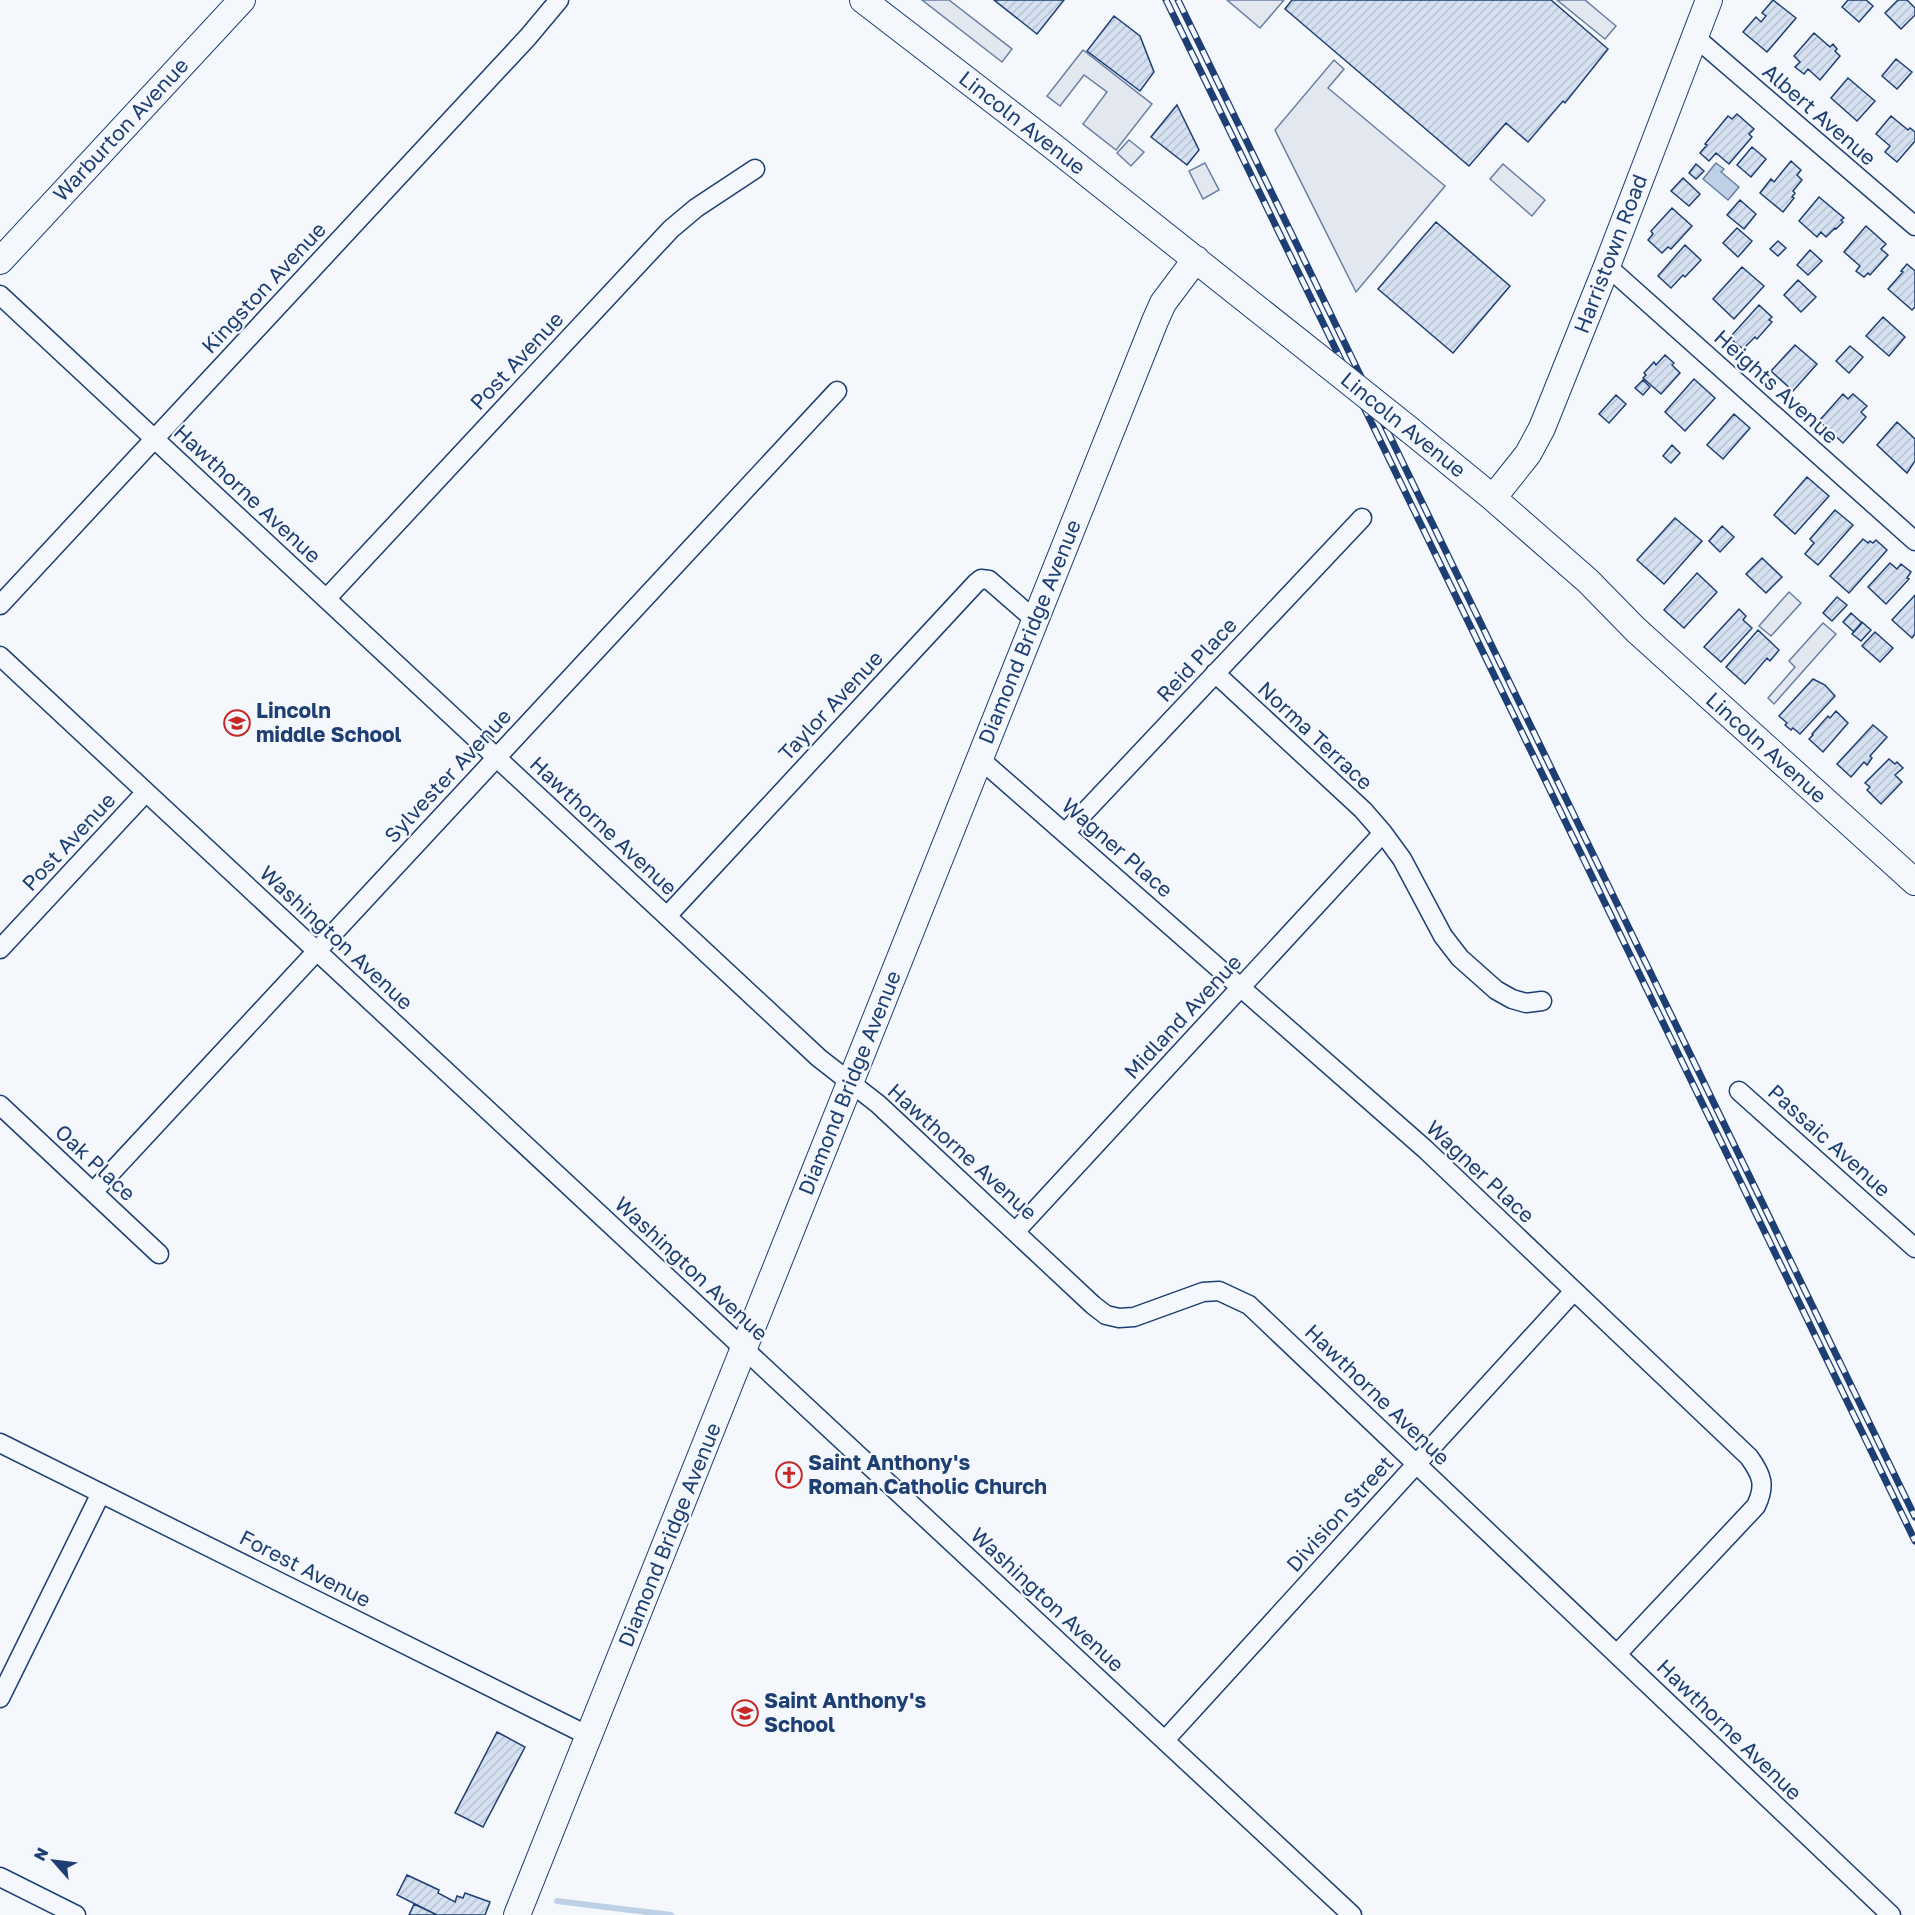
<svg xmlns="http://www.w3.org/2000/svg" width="1915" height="1915" font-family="'Golos Text',sans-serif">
  <defs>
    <pattern id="building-hatch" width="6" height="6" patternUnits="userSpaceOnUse" patternTransform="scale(1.5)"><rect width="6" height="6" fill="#d5e0f0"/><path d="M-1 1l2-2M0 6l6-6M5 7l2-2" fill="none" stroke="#b6c1d1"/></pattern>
  </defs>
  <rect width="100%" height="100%" fill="#f4f7fb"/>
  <path fill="#e3e8f0" stroke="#687fa3" stroke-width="1.5" d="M922,0H949L1012,49L1002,62Z
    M1227,0H1284L1260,28Z
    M1557,0H1585L1616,26L1605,39Z
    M1083,50L1152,104L1116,150L1083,124L1107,92L1084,75L1060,106L1047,96Z
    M1334,60L1344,69L1328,88L1445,186L1356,292L1275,130Z
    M1129,140L1144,152L1131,166L1117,153Z
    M1205,163L1219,190L1203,199L1189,171Z
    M1503,164L1545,200L1532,216L1490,179Z
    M1789,592L1801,603L1771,636L1759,626Z
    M1823,623L1836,634L1774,704L1768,698L1795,667L1789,661Z"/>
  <path fill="#bed0e5" stroke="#687fa3" stroke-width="1.5" d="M1716,163L1724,169L1721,172L1739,187L1728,200L1703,179Z"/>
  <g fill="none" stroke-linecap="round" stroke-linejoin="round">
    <path stroke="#bed0e5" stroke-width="6" d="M557,1901L671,1915"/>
  </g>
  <path fill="url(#building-hatch)" stroke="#1d3f73" stroke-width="1.5" d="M994,0H1064L1037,34Z
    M1292,0H1551L1608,49L1565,103L1563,101L1528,142L1506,123L1469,166L1285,9Z
    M1773,0L1796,18L1767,52L1743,32L1756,17L1761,22L1766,16L1762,13Z
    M1848,0H1866L1873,6L1859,22L1842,7Z
    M1898,0H1907L1915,8V15L1901,29L1885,13Z
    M1114,16L1140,36L1154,72L1140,91L1087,51Z
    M1814,33L1830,47L1833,44L1837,49L1835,51L1840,56L1820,80L1808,69L1804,74L1795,67L1800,62L1794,56Z
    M1896,59L1912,72L1897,89L1882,76Z
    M1848,78L1875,101L1857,121L1831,98Z
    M1177,105L1199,150L1187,165L1151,137Z
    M1737,114L1754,129L1749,134L1752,137L1729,164L1716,153L1709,161L1700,153L1707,145L1705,144L1728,116L1732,119Z
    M1891,116L1908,130L1910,128L1915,132V141L1897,162L1885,152L1890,146L1876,134Z
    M1752,147L1766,159L1751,177L1737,165Z
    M1791,161L1801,170L1797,175L1802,180L1793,191L1795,193L1792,197L1794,198L1783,212L1760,193L1771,179L1774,182Z
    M1696,164L1704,171L1696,179L1689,173Z
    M1683,178L1700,194L1689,206L1671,191Z
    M1819,197L1844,218L1841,220L1843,222L1836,229L1835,228L1826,237L1821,232L1817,237L1799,221Z
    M1740,200L1756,214L1744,229L1727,215Z
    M1672,208L1692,226L1671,249L1668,247L1662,253L1648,240L1653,234L1651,231Z
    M1436,222L1510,286L1453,353L1378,289Z
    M1866,226L1886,244L1881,249L1888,255L1870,275L1868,273L1864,277L1856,271L1860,266L1844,252Z
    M1737,228L1752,241L1738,257L1723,243Z
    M1778,241L1786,248L1778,256L1770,249Z
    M1685,245L1701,260L1685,277L1683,275L1671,288L1658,276Z
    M1810,250L1822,261L1808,275L1797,265Z
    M1907,264L1915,271V307L1912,310L1888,289L1903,272L1901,271Z
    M1742,267L1764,286L1734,319L1713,299Z
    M1798,280L1816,297L1801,312L1784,295Z
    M1759,305L1772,317L1769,320L1772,322L1757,339L1755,337L1743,349L1732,340V335Z
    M1883,317L1905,337L1889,356L1866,336Z
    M1795,345L1817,364L1793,391L1771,371Z
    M1850,346L1863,357L1849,373L1836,361Z
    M1665,355L1674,363L1672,365L1680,373L1661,394L1643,378L1646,375L1644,373L1654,362L1656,365Z
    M1694,379L1715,398L1685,431L1665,412Z
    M1643,380L1650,387L1643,395L1635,388Z
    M1843,394L1848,399L1853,394L1867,406L1861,412L1866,417L1843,443L1819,421Z
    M1616,395L1626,404L1609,423L1599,414Z
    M1734,414L1750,428L1723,459L1707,445Z
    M1897,422L1915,439V461L1907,473L1877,445Z
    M1672,445L1680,453L1671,463L1663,456Z
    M1807,477L1829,496L1795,534L1774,515Z
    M1835,510L1853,525L1818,565L1805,554L1814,543L1810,539Z
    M1675,518L1702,541L1664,584L1637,560Z
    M1722,526L1734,537L1720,552L1709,541Z
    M1863,539L1868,543L1870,541L1873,543L1876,540L1887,550L1849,593L1830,576Z
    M1762,558L1782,577L1766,593L1746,574Z
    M1890,563L1897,569L1901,564L1911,572L1907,578L1909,579L1886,604L1868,587Z
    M1697,573L1717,592L1684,628L1664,610Z
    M1915,595V634L1912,638L1892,620Z
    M1837,597L1847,605L1832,621L1823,613Z
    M1739,609L1746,616L1743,620L1752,628L1721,662L1704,647Z
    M1851,613L1862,623L1854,632L1843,622Z
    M1862,622L1871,630L1861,641L1852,634Z
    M1758,630L1779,650L1770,661L1767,658L1745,684L1726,667Z
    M1875,632L1893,648L1880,662L1862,646Z
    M1813,679L1825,685L1835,696L1800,734L1793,728L1791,730L1785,725L1787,723L1779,716Z
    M1836,711L1848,723L1823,752L1809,739L1813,735L1812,734L1828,716L1830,718Z
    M1873,725L1887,737L1870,756L1872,758L1867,765L1864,762L1851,777L1837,764Z
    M1889,759L1895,764L1897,762L1903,768L1895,775L1902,782L1881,804L1867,790L1870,787L1865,783Z
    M497,1732L525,1747L483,1827L455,1813Z
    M407,1875L439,1890L438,1893L455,1902L457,1896L463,1898L465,1893L490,1902L485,1915H437L397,1895Z
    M414,1904L437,1915H409Z"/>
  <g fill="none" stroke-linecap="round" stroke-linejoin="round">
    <g stroke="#1d3f73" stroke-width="21">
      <path id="street" d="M1695,37L1915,226
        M1607,266L1915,541
        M0,295L819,1058L878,1104L1093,1305L1106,1315L1119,1318L1134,1317L1203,1292L1219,1291L1249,1305L1891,1915
        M326,599L671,229L696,208L755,169
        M0,605L528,37L559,0
        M0,656L1352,1915
        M1215,673L1363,810L1383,833L1402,859L1443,936L1460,958L1496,990L1512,999L1526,1003L1542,1001
        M980,759L1425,1149L1749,1457C1762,1475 1766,1485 1756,1506L1617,1654
        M1065,833L1362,518
        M667,916L976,583L981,579L989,580L1035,620
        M0,949L146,792
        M1739,1091L1915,1248
        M0,1105L159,1254
        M93,1192L837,391
        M1016,1231L1383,833
        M0,1443L589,1736
        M0,1698L101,1493
        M1165,1740L1574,1291
        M0,1877L76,1915"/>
    </g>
    <g stroke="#1d3f73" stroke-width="28">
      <path id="secondary" d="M863,0L1050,144L1327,364
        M0,261L242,0
        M1411,431L1493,498L1588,581L1636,630L1915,882
        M1493,498L1528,454L1542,428L1607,266L1709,0
        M517,1915L1155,321L1163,303L1196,259"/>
    </g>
    <use href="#street" stroke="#f4f7fb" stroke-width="18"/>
    <use href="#secondary" stroke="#f4f7fb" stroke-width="26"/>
    <g stroke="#1d3f73" stroke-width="7">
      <path id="rail" d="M1166,0L1915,1541
        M1178,0L1915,1517"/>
    </g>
    <use href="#rail" stroke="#f4f7fb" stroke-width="4.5" stroke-dasharray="14" stroke-linecap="butt"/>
    <g stroke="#1d3f73" stroke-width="28" stroke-linecap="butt">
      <path id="secondary-bridge" d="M1327,364L1411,431"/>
    </g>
    <use href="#secondary-bridge" stroke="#f4f7fb" stroke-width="26"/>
  </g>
  <defs>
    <g id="school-ring" transform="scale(1.35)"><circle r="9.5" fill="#f4f7fb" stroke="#c62828" stroke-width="1.5"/><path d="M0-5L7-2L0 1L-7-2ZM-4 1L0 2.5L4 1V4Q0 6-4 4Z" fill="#c62828"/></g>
    <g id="church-ring" transform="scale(1.35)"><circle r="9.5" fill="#f4f7fb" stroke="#c62828" stroke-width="1.5"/><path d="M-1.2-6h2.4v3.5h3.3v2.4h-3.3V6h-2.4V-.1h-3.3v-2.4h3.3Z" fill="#c62828"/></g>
  </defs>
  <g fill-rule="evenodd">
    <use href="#school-ring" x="237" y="723"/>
    <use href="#church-ring" x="789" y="1475"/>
    <use href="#school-ring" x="745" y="1713"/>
  </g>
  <g text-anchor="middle" stroke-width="4.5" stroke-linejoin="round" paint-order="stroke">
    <g font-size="21" fill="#1d3f73" stroke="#f4f7fb">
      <text transform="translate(1819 115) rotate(41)" y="7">Albert Avenue</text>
      <text transform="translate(1022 123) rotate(38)" y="7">Lincoln Avenue</text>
      <text transform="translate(121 130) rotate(-47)" y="7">Warburton Avenue</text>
      <text transform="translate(1611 254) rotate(-69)" y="7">Harristown Road</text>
      <text transform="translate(264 288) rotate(-47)" y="7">Kingston Avenue</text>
      <text transform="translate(517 361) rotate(-47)" y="7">Post Avenue</text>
      <text transform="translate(1776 387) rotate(42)" y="7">Heights Avenue</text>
      <text transform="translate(1403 425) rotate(39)" y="7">Lincoln Avenue</text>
      <text transform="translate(247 494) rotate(43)" y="7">Hawthorne Avenue</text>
      <text transform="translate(1030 632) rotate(-68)" y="7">Diamond Bridge Avenue</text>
      <text transform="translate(1197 660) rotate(-47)" y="7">Reid Place</text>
      <text transform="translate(831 706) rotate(-47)" y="7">Taylor Avenue</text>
      <text transform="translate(1315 736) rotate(43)" y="7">Norma Terrace</text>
      <text transform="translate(1766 748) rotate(42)" y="7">Lincoln Avenue</text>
      <text transform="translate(448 776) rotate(-47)" y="7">Sylvester Avenue</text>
      <text transform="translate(603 826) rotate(43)" y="7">Hawthorne Avenue</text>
      <text transform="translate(69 842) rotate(-47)" y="7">Post Avenue</text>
      <text transform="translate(1117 848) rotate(41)" y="7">Wagner Place</text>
      <text transform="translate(336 938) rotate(43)" y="7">Washington Avenue</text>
      <text transform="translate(1183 1017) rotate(-47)" y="7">Midland Avenue</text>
      <text transform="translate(850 1083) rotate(-68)" y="7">Diamond Bridge Avenue</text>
      <text transform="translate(1829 1141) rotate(42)" y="7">Passaic Avenue</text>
      <text transform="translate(962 1152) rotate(42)" y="7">Hawthorne Avenue</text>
      <text transform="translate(95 1163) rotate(43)" y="7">Oak Place</text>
      <text transform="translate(1480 1172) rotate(43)" y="7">Wagner Place</text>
      <text transform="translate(691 1269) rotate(43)" y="7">Washington Avenue</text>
      <text transform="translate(1377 1395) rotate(44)" y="7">Hawthorne Avenue</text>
      <text transform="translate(1340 1514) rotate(-48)" y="7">Division Street</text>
      <text transform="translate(670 1535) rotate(-68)" y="7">Diamond Bridge Avenue</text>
      <text transform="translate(305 1569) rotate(27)" y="7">Forest Avenue</text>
      <text transform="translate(1047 1600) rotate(43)" y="7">Washington Avenue</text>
      <text transform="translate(1729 1730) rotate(44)" y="7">Hawthorne Avenue</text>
    </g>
    <g font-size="21" font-weight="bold" fill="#1d3f73" stroke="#f4f7fb" text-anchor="start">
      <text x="256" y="718">Lincoln<tspan x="256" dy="24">middle School</tspan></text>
      <text x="808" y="1470">Saint Anthony's<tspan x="808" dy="24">Roman Catholic Church</tspan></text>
      <text x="764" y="1708">Saint Anthony's<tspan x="764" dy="24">School</tspan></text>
    </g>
  </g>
  <g transform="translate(54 1861) rotate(298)" stroke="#f4f7fb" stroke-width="4.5" paint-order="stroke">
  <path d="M0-4.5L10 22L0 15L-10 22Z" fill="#1d3f73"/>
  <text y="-9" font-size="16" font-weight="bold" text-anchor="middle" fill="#1d3f73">N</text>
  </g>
</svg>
